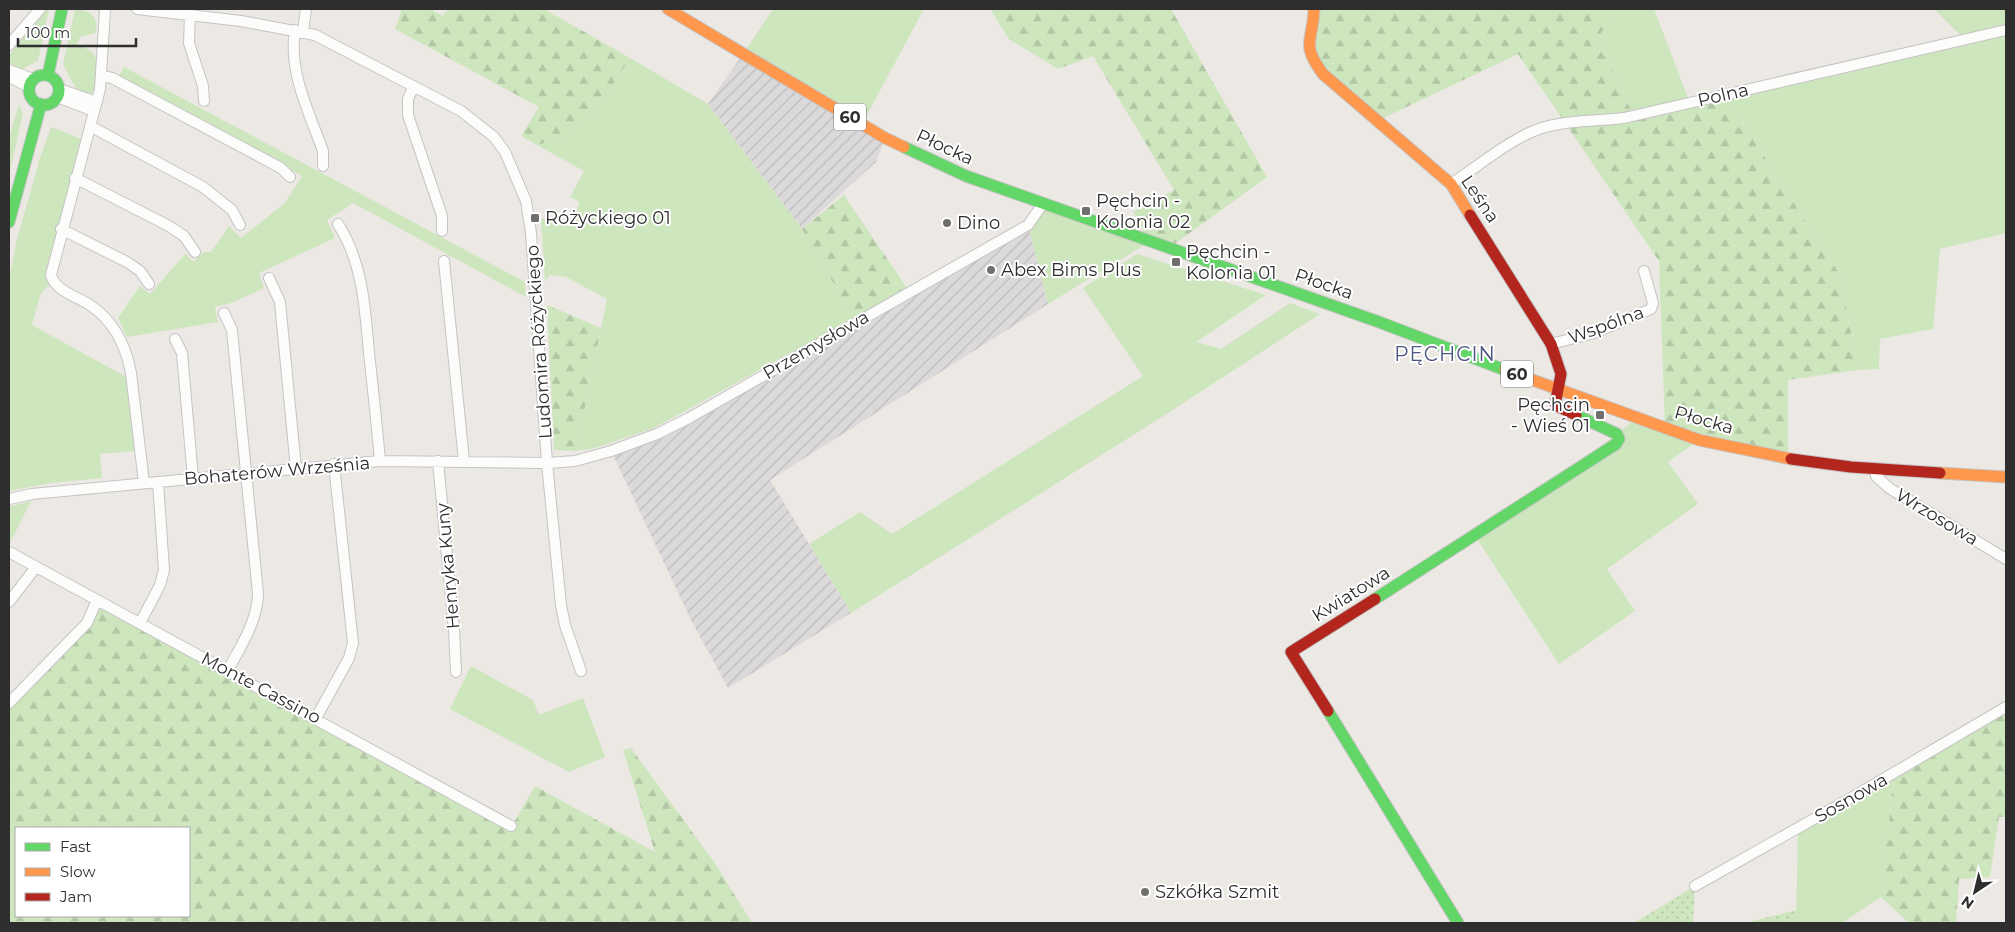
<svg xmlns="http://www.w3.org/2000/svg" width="2015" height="932" font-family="Montserrat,sans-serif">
  <defs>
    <pattern id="industrial-furrows" width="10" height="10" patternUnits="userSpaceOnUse" patternTransform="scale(1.25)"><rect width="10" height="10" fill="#dcd9db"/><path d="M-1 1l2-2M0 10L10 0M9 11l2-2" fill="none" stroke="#bdbbbc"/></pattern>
    <pattern id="forest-firs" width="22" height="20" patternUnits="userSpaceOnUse" patternTransform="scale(1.25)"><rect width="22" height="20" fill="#cee6be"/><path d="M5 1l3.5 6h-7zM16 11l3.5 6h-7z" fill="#b1c6a4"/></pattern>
    <pattern id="garden-dots" width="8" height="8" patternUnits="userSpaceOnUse" patternTransform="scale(1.25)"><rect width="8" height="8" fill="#cee6be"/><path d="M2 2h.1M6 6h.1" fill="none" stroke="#b1c6a4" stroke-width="1.8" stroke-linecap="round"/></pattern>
  </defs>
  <rect width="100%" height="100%" fill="#ece8e4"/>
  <path fill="url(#industrial-furrows)" d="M743,54L885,138L876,162L802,229L708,104Z
    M1028,225L1048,304L770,480L851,613L728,688L692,622L611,451L657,434Z"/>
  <path fill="#cee6be" d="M46,9H49L38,61L22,69L9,63V55Z
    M75,9C89,10 100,16 95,33L80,37L77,44L91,51L97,59L96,88L90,95L78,93L63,64Z
    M773,9H924L862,124L743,54Z
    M1618,9H1654L1690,103L1634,116L1597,39Z
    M1934,9H2006V233L1940,249L1933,329L1880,339L1879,369L1858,370L1840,275L1725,95L1964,39Z
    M630,58L708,104L802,229L854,318L654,428L595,448L576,451L607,299L566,277L550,275L545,281L541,218L570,226L580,202L570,197L584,171L537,145L570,135L599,107Z
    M124,67L525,282L526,297L353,203L327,220L335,238L259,273L264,288L231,303L215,307L218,322L127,337L118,318L140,286L150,294L185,254L194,262L203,252H211L229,226L241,238L285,203L302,176L118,77Z
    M19,104L23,114L9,175V138Z
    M51,127L82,139L45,275L49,286L41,293L32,325L128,378L135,451L100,454L102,478L51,483L9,491V281L16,243L40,158Z
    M1042,205L1149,242L1048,304L1028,225Z
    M1137,254L1266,295L1196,342L1221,349L1290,303L1320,314L1168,413L851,613L809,544L860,512L892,534L1143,376L1083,288Z
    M1637,418L1699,440L1668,462L1698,504L1607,569L1635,611L1559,664L1475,536L1617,434Z
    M31,501L9,545V507Z
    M471,666L533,700L539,715L583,698L605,757L569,772L450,709Z
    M1894,773L1881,897L1842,923H1796L1798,828Z"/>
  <path fill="url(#forest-firs)" fill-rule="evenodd" d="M402,9H430L443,16L448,9H544L630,58L599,107L570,135L537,145L521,136L539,107L395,29Z
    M990,9H1171L1267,177L1169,248L1149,242L1133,212L1174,190L1093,56L1058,69L1009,39Z
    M1314,9H1618L1597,39L1634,116L1725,95L1840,275L1858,370L1788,380V459L1665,428L1659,261L1518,54L1377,121L1323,74L1308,37Z
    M844,195L907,288L854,318L802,229Z
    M547,305L601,328L576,451L554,450Z
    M97,600L512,826L535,786L655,852L623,750L631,748L714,862L752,923H9V703L87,623ZM16,828H189V916H16Z
    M2006,707V817H1999L1990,877L1959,879L1956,923H1909L1881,897L1894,773Z"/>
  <path fill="url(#garden-dots)" d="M1695,886L1693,923H1634Z
    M1797,910L1796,923H1750L1753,921Z"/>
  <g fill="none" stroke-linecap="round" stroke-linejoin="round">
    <g stroke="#c5c4c5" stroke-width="12">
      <path id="street" d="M105,9L100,89L51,275C55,291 78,297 90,305C114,321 126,346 131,373L144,483
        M137,9L241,21L315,35L461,111L494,137L505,152L526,201L531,233L547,463L561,605L565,625L581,671
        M190,14L189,43L203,86L204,101
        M295,30C288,71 309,112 323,151V166
        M303,31L306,9
        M9,45L40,9
        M9,70L33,79
        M102,76L112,78L281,168L290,177
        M9,77L29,87
        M414,86L408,99V115L442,216V231
        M59,89L97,102
        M57,97L94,111
        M90,126L203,187L232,210L240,225
        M75,178L169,226L184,236L195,252
        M1451,184C1477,167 1510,139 1539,129C1566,120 1596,121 1624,118L2006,30
        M338,224C363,263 365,308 369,353C373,389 377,425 380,461
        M61,229L127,262L140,271L149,284
        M444,261L464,461
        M269,278L280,302L296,469
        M224,313L232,330L258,594C257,622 241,646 228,670
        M175,339L182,353L193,478
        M1551,344L1594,333L1651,309L1653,303L1644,271
        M438,461L454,630L456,672
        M1875,468L1876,476L1889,488L2006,559
        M9,499L32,494L380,461L547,463L575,461L611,451L657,434L689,418L1028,225L1042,205
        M9,552L511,826
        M9,602L36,567
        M140,623L160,585L164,570L158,482
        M9,703L87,623L97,600
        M316,718L349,658L353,643L334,464
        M1695,886L1851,798L2006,707"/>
    </g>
    <g stroke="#c5c4c5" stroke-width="13">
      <path id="fast" d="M48,75L62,9
        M29 90a15 15 0 1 1 30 0a15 15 0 1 1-30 0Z
        M904,147L966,176L1379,322L1505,370
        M9,222L41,104
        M1375,599L1616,444L1619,439L1617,434L1576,415
        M1328,711L1458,923"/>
    </g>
    <g stroke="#c5c4c5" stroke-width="13">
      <path id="slow" d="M668,9L885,138L904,147
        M1314,9C1313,42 1300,43 1323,74L1451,184L1470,215
        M1505,370L1699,440L1791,459
        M1940,473L2006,477"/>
    </g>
    <g stroke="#c5c4c5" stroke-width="13">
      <path id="jam" d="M1470,215L1551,344L1561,374L1555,405L1576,415
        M1791,459L1851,467L1940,473
        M1328,711L1291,652L1375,599"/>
    </g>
    <use href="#street" stroke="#fcfcfb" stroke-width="10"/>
    <use href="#fast" stroke="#63d668" stroke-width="11"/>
    <use href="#slow" stroke="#ff974d" stroke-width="11"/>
    <use href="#jam" stroke="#b3261e" stroke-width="11"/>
  </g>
  <g fill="#706f6e" stroke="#fff" stroke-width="2">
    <rect x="1081" y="206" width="10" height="10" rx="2.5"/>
    <rect x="530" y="213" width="10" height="10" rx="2.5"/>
    <circle cx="947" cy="223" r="5"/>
    <rect x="1171" y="257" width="10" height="10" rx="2.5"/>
    <circle cx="991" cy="270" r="5"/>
    <rect x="1595" y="410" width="10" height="10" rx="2.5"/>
    <circle cx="1145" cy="892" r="5"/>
  </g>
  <g text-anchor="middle" stroke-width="4" stroke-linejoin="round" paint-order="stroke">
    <g fill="#fff" stroke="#6d6d6d" stroke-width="1">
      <rect x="834" y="103.5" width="32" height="27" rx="4"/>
      <rect x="1501" y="360.5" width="32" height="27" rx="4"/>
    </g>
    <g font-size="16" font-weight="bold" fill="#2e2e2e">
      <text x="850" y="123">60</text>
      <text x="1517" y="380">60</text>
    </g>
    <g font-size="18" fill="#2e2e2e" stroke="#fff">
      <text transform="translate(1723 95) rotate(-13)" y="6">Polna</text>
      <text transform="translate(945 147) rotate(25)" y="6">Płocka</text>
      <text transform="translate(1480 199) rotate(56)" y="6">Leśna</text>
      <text transform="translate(1324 284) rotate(19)" y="6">Płocka</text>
      <text transform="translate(1606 325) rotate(-20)" y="6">Wspólna</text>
      <text transform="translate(539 342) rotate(-94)" y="6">Ludomira Różyckiego</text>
      <text transform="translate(816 345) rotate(-30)" y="6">Przemysłowa</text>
      <text transform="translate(1704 420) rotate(16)" y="6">Płocka</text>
      <text transform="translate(277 471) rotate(-5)" y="6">Bohaterów Września</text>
      <text transform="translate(1937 517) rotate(31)" y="6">Wrzosowa</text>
      <text transform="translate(448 566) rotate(-95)" y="6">Henryka Kuny</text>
      <text transform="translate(1351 594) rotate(-32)" y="6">Kwiatowa</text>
      <text transform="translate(261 688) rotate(28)" y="6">Monte Cassino</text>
      <text transform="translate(1851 798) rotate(-30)" y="6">Sosnowa</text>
    </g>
    <g font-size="18" fill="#2e2e2e" stroke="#fff" text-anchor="start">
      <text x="1096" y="207">Pęchcin -<tspan x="1096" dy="21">Kolonia 02</tspan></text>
      <text x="545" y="224">Różyckiego 01</text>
      <text x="957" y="229">Dino</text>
      <text x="1186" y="258">Pęchcin -<tspan x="1186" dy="21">Kolonia 01</tspan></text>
      <text x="1001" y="276">Abex Bims Plus</text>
      <text x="1590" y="411" text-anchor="end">Pęchcin<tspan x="1590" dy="21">- Wieś 01</tspan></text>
      <text x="1155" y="898">Szkółka Szmit</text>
    </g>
    <g font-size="20" letter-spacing="1" fill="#4d5680" stroke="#fff">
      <text x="1445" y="361">PĘCHCIN</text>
    </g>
  </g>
  <rect width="2015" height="932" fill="none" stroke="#2e2e2e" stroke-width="20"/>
  <rect x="15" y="827" width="175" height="90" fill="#ffffff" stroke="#ababab"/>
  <rect x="25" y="843" width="25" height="8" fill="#63d668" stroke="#ababab"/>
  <text x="60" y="852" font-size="15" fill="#2e2e2e">Fast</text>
  <rect x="25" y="868" width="25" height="8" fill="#ff974d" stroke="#ababab"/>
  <text x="60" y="877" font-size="15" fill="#2e2e2e">Slow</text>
  <rect x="25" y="893" width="25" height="8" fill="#b3261e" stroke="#ababab"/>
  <text x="60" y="902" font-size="15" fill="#2e2e2e">Jam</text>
  <g transform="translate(1975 892) rotate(215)" stroke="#ffffff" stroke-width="4" paint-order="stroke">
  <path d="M0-4L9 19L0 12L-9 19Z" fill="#2e2e2e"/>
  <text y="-8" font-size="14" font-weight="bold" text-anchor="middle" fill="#2e2e2e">N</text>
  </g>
  <path d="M18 38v8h118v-8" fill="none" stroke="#2e2e2e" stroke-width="2.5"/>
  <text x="25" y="38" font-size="15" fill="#2e2e2e" stroke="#ffffff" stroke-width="4" paint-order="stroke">100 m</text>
</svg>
